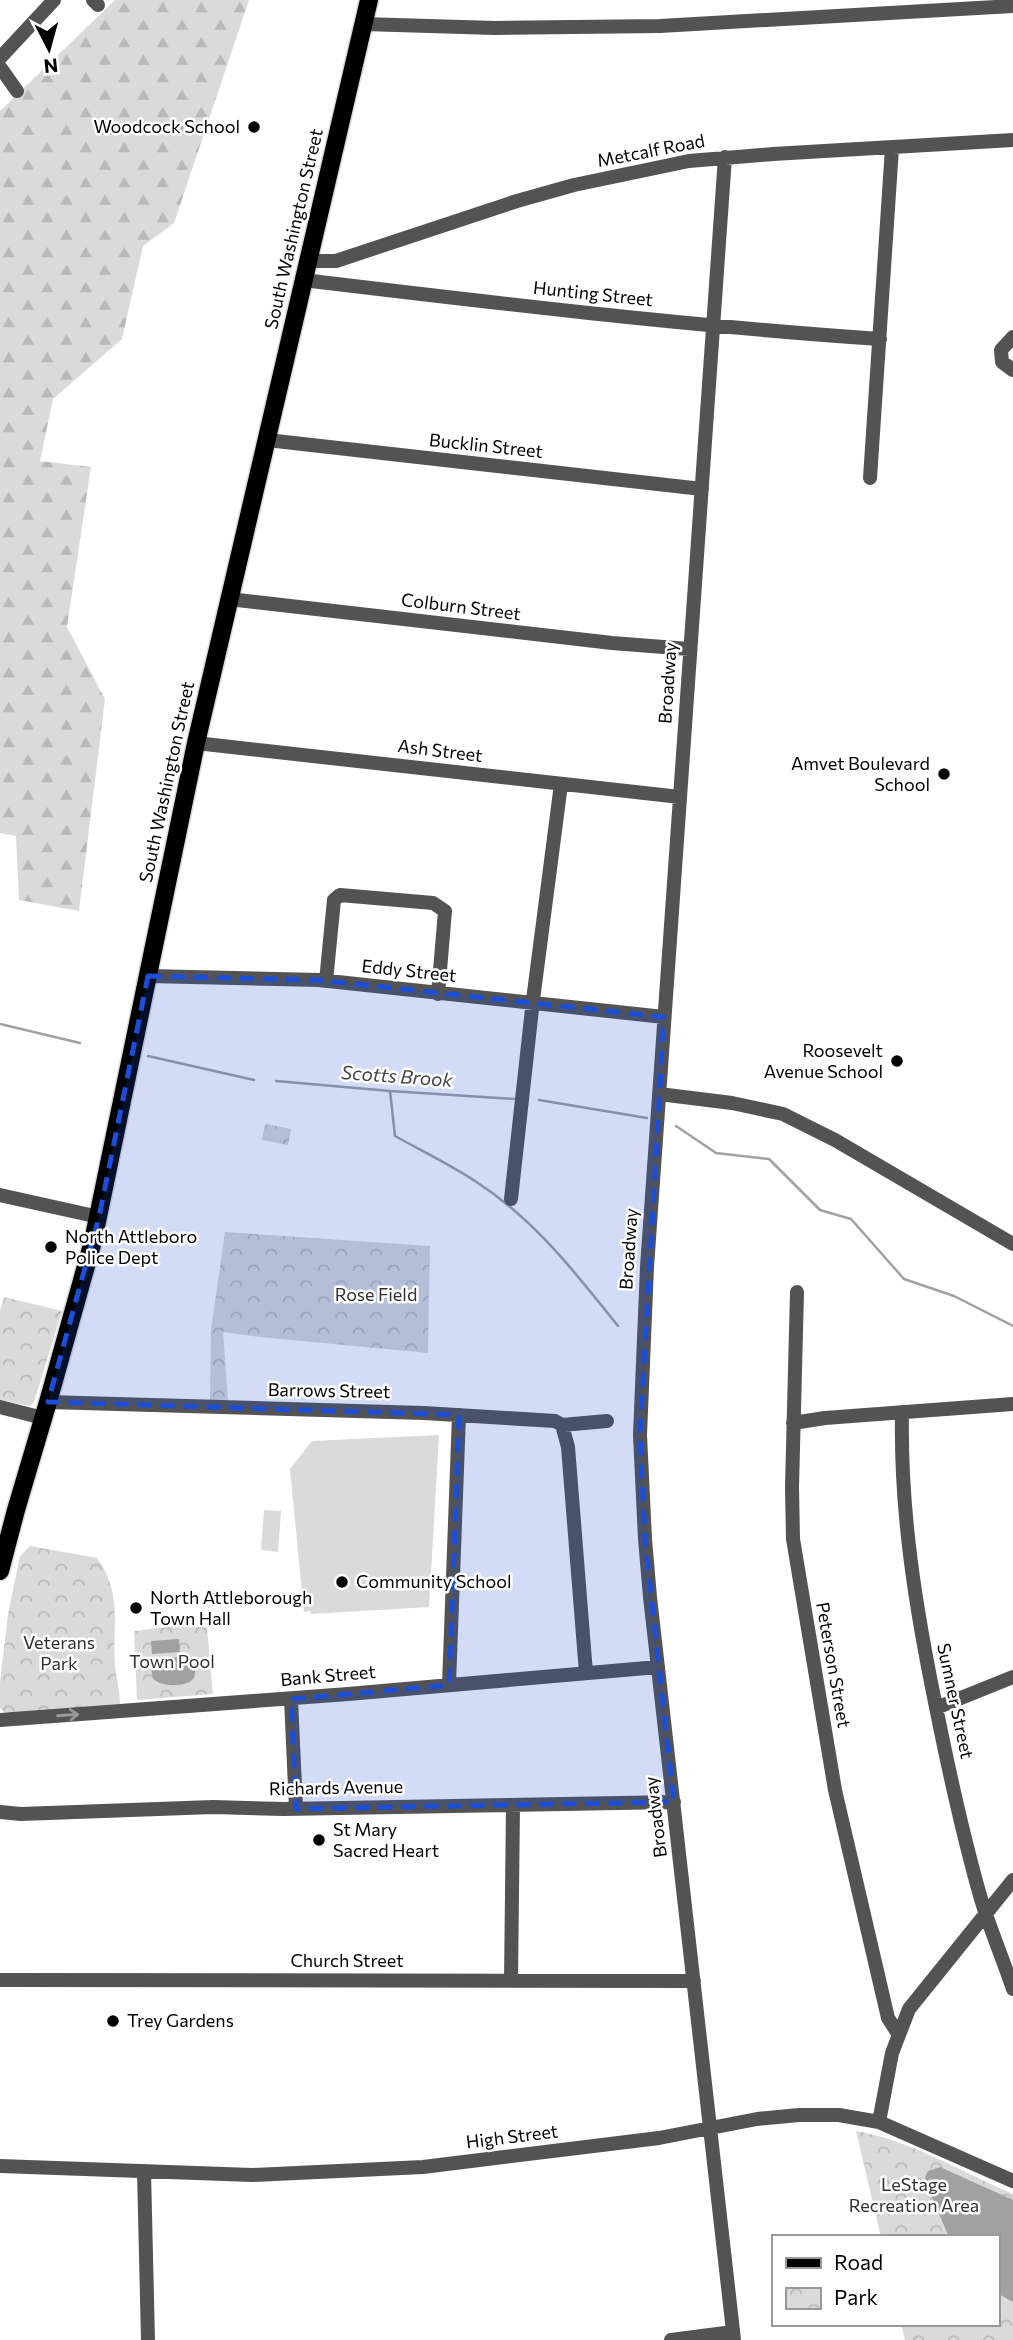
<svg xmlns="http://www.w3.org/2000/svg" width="1013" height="2340" font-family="Commissioner,sans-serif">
  <defs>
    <pattern id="forest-firs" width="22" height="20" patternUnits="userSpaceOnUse" patternTransform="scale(1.75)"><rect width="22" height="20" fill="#dadada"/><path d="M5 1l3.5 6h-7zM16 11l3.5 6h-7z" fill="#b9b9b9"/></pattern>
    <pattern id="park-crowns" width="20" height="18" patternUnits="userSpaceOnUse" patternTransform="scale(1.75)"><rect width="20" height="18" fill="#dadada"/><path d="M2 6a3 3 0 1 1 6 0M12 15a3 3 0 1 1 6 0" fill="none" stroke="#b9b9b9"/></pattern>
  </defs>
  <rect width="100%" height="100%" fill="#fff"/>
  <path fill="url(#forest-firs)" d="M115,0H249L174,223L143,246L122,339L53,399L40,461L91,467L67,627L105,699L79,911L19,900L16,836L0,833V111Z"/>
  <path fill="url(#park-crowns)" d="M265,1124L291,1129L288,1145L262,1140Z
    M225,1232L430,1246L428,1353L260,1337L223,1332L228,1401L210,1400L211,1330Z
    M4,1297L62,1311L34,1402L30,1406L0,1400V1311Z
    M30,1546L97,1558C123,1594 112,1625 115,1665C116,1678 120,1691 120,1704L7,1714L0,1708V1683L8,1614L20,1556Z
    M173,1626L207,1627L213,1694L137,1700L134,1631Z
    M856,2131C910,2140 962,2172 1013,2194V2340H905L901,2324H997V2237H881Z"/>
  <path fill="#dadada" d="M439,1435L429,1607L311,1614L310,1611L304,1612L290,1469L312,1441Z
    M264,1510L281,1511L278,1552L261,1550Z"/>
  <path fill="#a1a1a1" d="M179,1639L180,1652L152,1654L151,1641Z
    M186,1656L194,1663C195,1669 197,1675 192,1680C185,1687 160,1687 154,1679C152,1677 152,1671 151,1668C161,1659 173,1657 186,1656Z
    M940,2167L1013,2200V2302L997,2293V2237H949L929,2191L925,2177L928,2171Z"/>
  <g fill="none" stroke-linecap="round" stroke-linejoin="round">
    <path stroke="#a1a1a1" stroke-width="2.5" d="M0,1024L80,1043
      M148,1056L254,1080
      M276,1081L390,1091L515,1099
      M390,1091L395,1136C422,1151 449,1164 475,1181C533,1218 575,1272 618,1326
      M539,1100L647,1118
      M676,1126L716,1153L769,1159L820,1210L851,1219L904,1279L954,1296L1013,1326"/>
    <g stroke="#dbdbdb" stroke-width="21">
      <path id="major" d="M0,1571L16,1510L48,1402L93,1241L196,743L369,0"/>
    </g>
    <path stroke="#535353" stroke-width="14" d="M93,0L98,5
      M363,24L495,28L660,26L1013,6
      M0,58L54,0
      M0,67L17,91
      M725,157L647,1267L640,1435L645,1539L650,1597L734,2340
      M308,261H336L517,201L574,185L689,161L773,154L1013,140
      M303,280C495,303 687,326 880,339
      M1013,337L1001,350L1002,362L1013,370
      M267,440L702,489
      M870,478L892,148
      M229,599L612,643L689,649
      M196,743L680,797
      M148,976L319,980L664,1017
      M326,981L334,900L340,895L433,903L445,911L438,994
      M659,1094L732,1103L783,1114L835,1140L1013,1244
      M0,1195L99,1217
      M511,1199L533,1000L561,784
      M797,1292L792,1487L793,1539L835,1790L888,2018L899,2035
      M48,1402L424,1413L555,1421L562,1425L607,1421
      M0,1407L43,1418
      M902,1412C900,1512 916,1610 936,1707C949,1772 963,1836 981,1899C990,1929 1003,1959 1013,1989
      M793,1423L825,1418L1013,1404
      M562,1425L568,1447L586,1673
      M449,1685L459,1415
      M291,1699L296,1809
      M936,1708L1013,1677
      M0,1720L348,1694L658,1667
      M0,1812L21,1814L213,1807L284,1809L674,1802
      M0,1980L694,1981
      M511,1981L513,1805
      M879,2122L892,2053L909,2009L1013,1880
      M0,2166L252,2175L423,2167L659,2138L757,2119L799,2115H839L879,2122L1013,2181
      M144,2171L148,2340
      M671,2340L733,2332"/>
    <use href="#major" stroke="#000" stroke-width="18"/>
  </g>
  <defs><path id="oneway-shaft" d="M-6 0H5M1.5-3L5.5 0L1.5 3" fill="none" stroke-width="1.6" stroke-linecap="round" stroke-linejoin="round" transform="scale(1.75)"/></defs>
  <use stroke="#989898" href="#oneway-shaft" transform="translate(68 1715) rotate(-4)"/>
  <path fill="#1d4ed8" fill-opacity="0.2" stroke="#1d4ed8" stroke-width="5" stroke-dasharray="14 9" stroke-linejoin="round" d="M148,976L319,980L664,1017L640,1435L645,1539L674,1802L296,1809L291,1699L449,1685L459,1415L48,1402L99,1217Z"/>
  <g fill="#000" stroke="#fff" stroke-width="2.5">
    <circle cx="254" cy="127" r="7"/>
    <circle cx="944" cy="774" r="7"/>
    <circle cx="897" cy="1061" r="7"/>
    <circle cx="51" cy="1247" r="7"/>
    <circle cx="342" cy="1582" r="7"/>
    <circle cx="136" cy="1608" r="7"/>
    <circle cx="319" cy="1840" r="7"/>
    <circle cx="113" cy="2021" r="7"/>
  </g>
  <g text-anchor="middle" stroke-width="5" stroke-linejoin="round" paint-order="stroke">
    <g font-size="18" fill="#000" stroke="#fff" text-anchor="start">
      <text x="240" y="133" text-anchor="end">Woodcock School</text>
      <text x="930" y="770" text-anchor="end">Amvet Boulevard<tspan x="930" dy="21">School</tspan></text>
      <text x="883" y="1057" text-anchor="end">Roosevelt<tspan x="883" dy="21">Avenue School</tspan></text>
      <text x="65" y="1243">North Attleboro<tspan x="65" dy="21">Police Dept</tspan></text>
      <text x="356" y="1588">Community School</text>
      <text x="150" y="1604">North Attleborough<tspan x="150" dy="21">Town Hall</tspan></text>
      <text x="333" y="1836">St Mary<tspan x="333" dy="21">Sacred Heart</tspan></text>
      <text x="127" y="2027">Trey Gardens</text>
    </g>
    <g font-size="18" fill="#000" stroke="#fff">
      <text transform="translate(651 151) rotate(-11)" y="6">Metcalf Road</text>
      <text transform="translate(294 229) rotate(-77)" y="6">South Washington Street</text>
      <text transform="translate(593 294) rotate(6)" y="6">Hunting Street</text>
      <text transform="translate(486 446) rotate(6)" y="6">Bucklin Street</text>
      <text transform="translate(461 607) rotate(7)" y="6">Colburn Street</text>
      <text transform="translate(668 683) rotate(-86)" y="6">Broadway</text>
      <text transform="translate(440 751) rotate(7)" y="6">Ash Street</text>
      <text transform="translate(167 782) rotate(-78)" y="6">South Washington Street</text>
      <text transform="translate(409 971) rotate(6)" y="6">Eddy Street</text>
      <text transform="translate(629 1249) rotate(-86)" y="6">Broadway</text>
      <text transform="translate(329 1391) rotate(1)" y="6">Barrows Street</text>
      <text transform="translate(833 1665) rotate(80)" y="6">Peterson Street</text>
      <text transform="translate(328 1676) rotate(-5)" y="6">Bank Street</text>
      <text transform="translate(955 1701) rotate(78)" y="6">Sumner Street</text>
      <text transform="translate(336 1788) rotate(-1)" y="6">Richards Avenue</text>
      <text transform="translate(656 1817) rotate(-97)" y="6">Broadway</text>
      <text x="347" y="1967">Church Street</text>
      <text transform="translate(512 2137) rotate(-7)" y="6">High Street</text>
    </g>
    <g font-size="18" fill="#313131" stroke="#fff">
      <text x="376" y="1301">Rose Field</text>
      <text x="59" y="1649">Veterans<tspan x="59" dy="21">Park</tspan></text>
      <text x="172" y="1668">Town Pool</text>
      <text x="914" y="2191">LeStage<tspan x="914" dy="21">Recreation Area</tspan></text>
    </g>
    <g font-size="19" font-style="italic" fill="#424242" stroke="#fff">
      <text transform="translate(397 1076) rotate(4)" y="7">Scotts Brook</text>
    </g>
  </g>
  <rect x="772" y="2235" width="228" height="91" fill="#ffffff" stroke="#999999" stroke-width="2"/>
  <rect x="786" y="2258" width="35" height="10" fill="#000000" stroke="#999999" stroke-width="2"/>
  <text x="834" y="2270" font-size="21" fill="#000000">Road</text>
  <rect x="786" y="2288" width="35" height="21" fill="url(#park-crowns)" stroke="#999999" stroke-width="2"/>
  <text x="834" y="2305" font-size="21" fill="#000000">Park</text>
  <g transform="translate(49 49) rotate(174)" stroke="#ffffff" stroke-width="5" paint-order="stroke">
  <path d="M0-5L12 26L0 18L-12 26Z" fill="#000000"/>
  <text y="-10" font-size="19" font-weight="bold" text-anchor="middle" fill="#000000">N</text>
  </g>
</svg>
